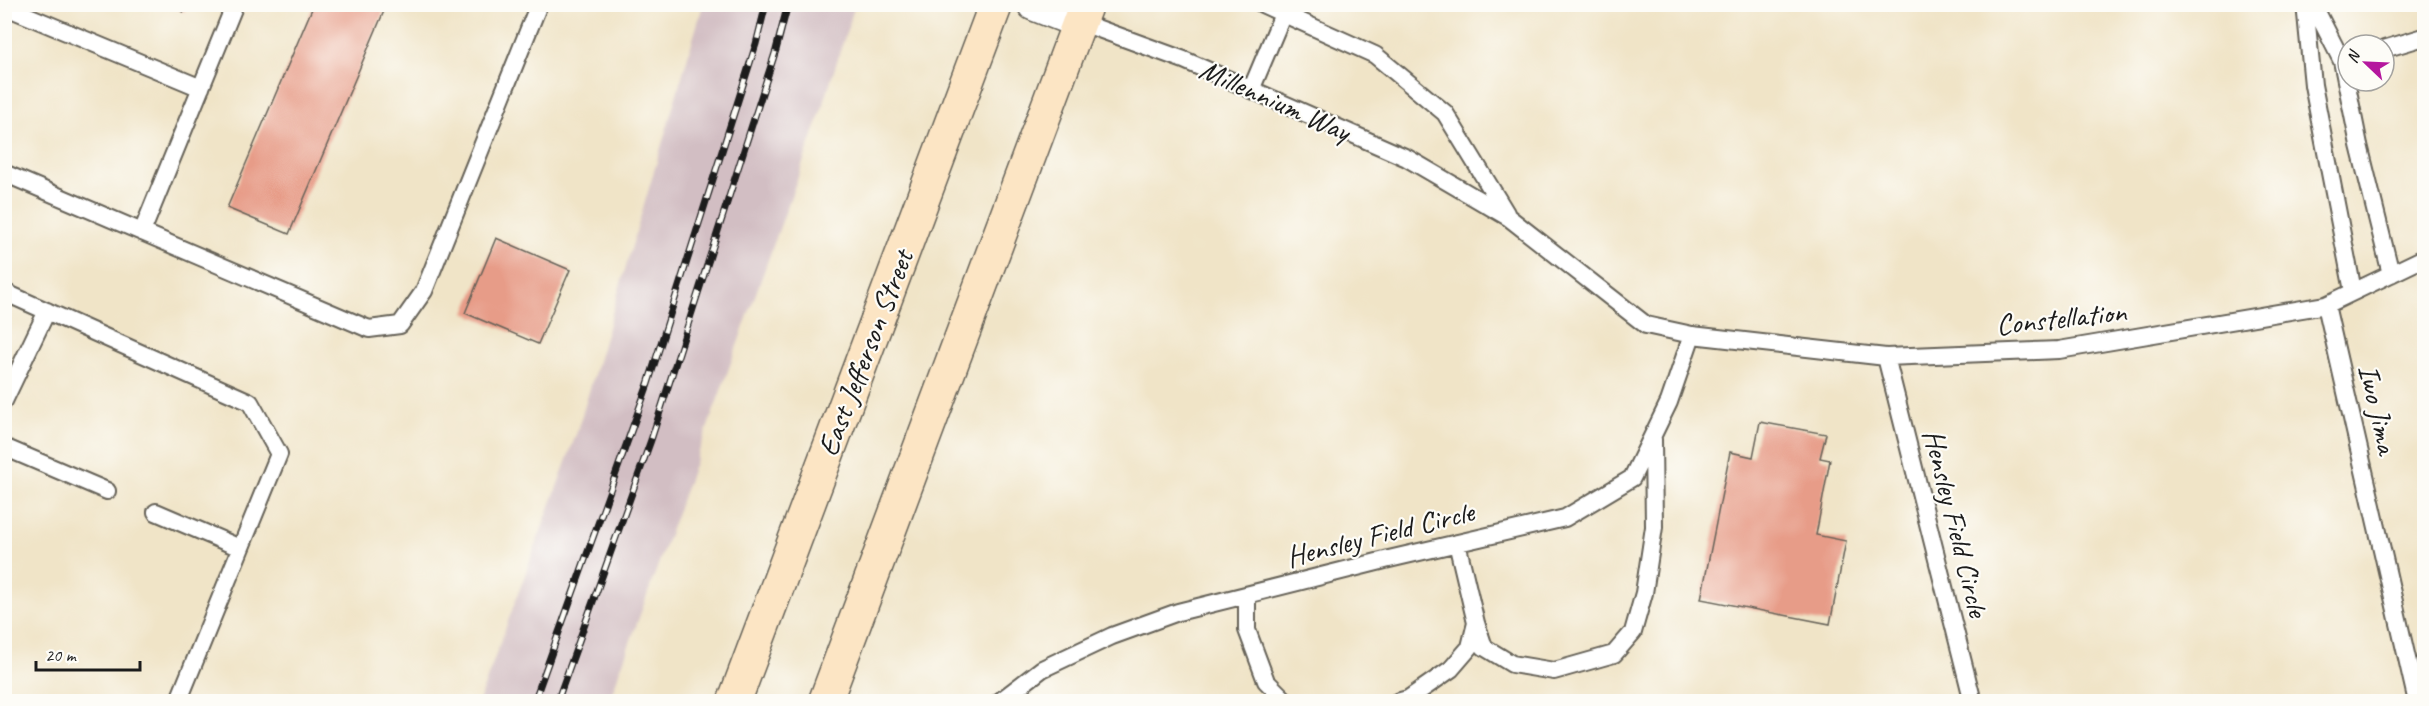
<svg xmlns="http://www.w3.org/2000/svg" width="2429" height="706" font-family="Caveat,sans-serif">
  <rect width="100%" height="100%" fill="#fdfcf7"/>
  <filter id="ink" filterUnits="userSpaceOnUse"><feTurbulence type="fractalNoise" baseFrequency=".0167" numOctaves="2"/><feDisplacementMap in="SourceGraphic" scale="12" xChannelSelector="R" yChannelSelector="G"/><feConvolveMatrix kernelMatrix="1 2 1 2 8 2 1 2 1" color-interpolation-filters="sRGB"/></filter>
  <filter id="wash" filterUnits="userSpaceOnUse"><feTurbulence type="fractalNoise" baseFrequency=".008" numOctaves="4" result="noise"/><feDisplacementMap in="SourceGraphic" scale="24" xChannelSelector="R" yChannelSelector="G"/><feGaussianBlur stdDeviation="1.35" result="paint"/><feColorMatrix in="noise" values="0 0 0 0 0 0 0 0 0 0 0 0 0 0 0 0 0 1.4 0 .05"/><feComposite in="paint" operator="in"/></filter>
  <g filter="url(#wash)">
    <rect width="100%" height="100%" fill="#f0e4c7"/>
    <path fill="#d2bec3" d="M703,5H855L817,124L609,701H479L578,429Z"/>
    <g id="blocks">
      <path fill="#e79c88" d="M166,4H188L184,12Z
        M314,4H387L289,234L227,208Z
        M496,238L570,270L538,344L465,313Z
        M1760,422L1826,434L1820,458L1830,460L1816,535L1846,541L1830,624L1701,599L1730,452L1753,457Z"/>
    </g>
  </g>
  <g filter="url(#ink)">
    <use href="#blocks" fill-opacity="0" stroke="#666258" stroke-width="1.5"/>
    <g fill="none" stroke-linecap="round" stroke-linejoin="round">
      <g stroke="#666258" stroke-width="20">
        <path id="lane" d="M1262,4L1375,55L1445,113L1506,213
          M2305,4L2313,85L2353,291
          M2313,4L2342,61L2359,145L2391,274
          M4,6L201,88
          M1080,22L1184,60L1407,158L1508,217L1646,325L1692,335L1886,357L2059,350L2326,305L2424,258
          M2384,49L2424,37
          M1251,90L1283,14
          M4,173L369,329L400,325L424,291L539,4
          M142,232L235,4
          M4,292L250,402L279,454L178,702
          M2326,305L2417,702
          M1886,357L1973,702
          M4,401L47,311
          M4,447L107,491
          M156,512L240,548
          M1247,595V630L1266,681L1287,702
          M1476,623L1484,647L1512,664L1554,671L1614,654L1633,632L1644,593L1654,527L1653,439
          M999,702L1042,669L1112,636L1178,612L1389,559L1565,518L1632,478L1669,402L1692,335
          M1397,702L1408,699L1451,669L1470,647L1476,623L1457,543"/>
      </g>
      <g stroke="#666258" stroke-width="36">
        <path id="street" d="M1034,4L1080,22"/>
      </g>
      <g stroke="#666258" stroke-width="36">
        <path id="secondary" d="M734,702L996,4
          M825,702L1086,4"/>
      </g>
      <use href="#lane" stroke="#fff" stroke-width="16"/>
      <use href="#street" stroke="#fff" stroke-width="33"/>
      <use href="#secondary" stroke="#fce5c4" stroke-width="33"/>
      <g stroke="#1c1c1c" stroke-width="7">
        <path id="rail" d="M534,702L648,384L756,44L766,4
          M557,702L651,440L776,50L788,4"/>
      </g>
      <use href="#rail" stroke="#fdfcf7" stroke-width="4.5" stroke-dasharray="14" stroke-linecap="butt"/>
    </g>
  </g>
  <g text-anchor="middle" stroke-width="4.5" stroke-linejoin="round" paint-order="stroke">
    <g font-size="30" fill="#1c1c1c" stroke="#fdfcf7">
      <text transform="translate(1275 100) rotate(24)" y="10">Millennium Way</text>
      <text transform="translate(2061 318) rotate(-6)" y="10">Constellation</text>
      <text transform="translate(865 353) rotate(-69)" y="10">East Jefferson Street</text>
      <text transform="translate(2378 409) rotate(77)" y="10">Iwo Jima</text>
      <text transform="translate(1956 523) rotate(76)" y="10">Hensley Field Circle</text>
      <text transform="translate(1380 534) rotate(-14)" y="10">Hensley Field Circle</text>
    </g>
  </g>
  <rect width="2429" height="706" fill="none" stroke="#fdfcf7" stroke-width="24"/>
  <g transform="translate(2366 63) rotate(293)"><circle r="28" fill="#fdfcf7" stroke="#a3a29f" stroke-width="1.5"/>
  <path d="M0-4.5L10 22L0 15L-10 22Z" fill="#b5179e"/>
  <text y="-9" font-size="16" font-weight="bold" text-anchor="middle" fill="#1c1c1c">N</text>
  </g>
  <path d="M36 661v9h104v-9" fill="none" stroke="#1c1c1c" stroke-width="3"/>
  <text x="45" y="661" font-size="18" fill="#1c1c1c" stroke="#fdfcf7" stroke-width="4.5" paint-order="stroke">20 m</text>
</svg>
